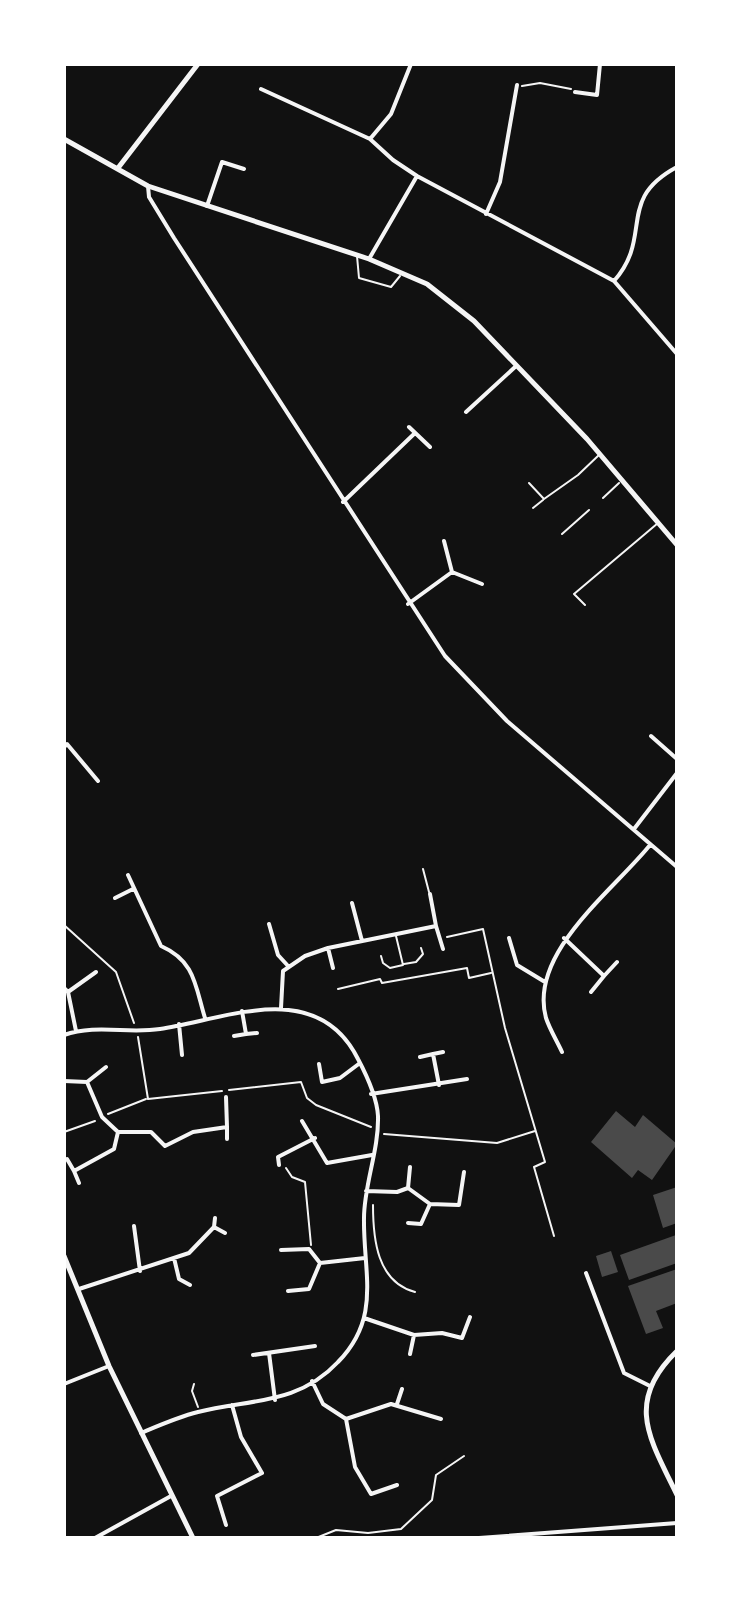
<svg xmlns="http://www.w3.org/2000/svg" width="741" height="1602" font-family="Poppins,sans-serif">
  <rect width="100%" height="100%" fill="#111"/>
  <path fill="#4a4a4a" d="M616,1111L635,1127L643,1115L677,1144L652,1180L638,1170L632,1178L591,1142Z
    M677,1187V1223L663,1228L653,1195Z
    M676,1235L677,1263L629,1280L620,1255Z
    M611,1251L618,1272L602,1277L596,1256Z
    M677,1269V1303L656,1311L663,1328L646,1334L628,1286Z"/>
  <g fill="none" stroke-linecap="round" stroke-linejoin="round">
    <path stroke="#f5f5f5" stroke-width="2" d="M522,86L540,83L571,89
      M64,925L116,972L134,1023
      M447,937L483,929L505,1028L545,1162L534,1167L554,1236
      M338,989L380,979L382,983L467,968L469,978L491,973
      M138,1037L148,1099L222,1091
      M229,1090L301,1082L307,1098L316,1105L371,1127
      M108,1114L146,1099
      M64,1132L95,1121
      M384,1134L497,1143L535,1131
      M286,1168L292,1177L305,1182L311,1245
      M373,1205C373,1239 377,1282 415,1292
      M194,1384L192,1391L198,1407
      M316,1538L336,1530L368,1533L401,1529L432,1500L436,1475L464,1456"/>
    <path stroke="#f5f5f5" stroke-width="2" d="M357,256L359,278L391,287L400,276
      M529,483L544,499L578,475L600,454
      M603,498L619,483
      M533,508L543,500
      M562,534L589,510
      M585,605L574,594L658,523
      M423,869L429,892
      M381,956L383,963L390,968L403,965L396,936
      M404,964L416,962L423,954L421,948"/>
    <path stroke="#f5f5f5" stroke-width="4" d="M261,89L370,139L393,160L417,176L614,281L677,354
      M575,92L597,95L600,64
      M370,139L391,114L411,64
      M148,186L149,197L174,238L445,656L507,721L677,867
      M207,206L222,162L244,169
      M486,214L500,182L517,85
      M369,259L417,176
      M614,281C654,236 615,200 677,167
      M466,412L515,367
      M409,427L430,447
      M343,502L415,433
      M452,572L482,584
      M408,604L452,572L444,541
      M651,736L677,759
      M64,747L67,744L98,781
      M634,829L677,773
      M128,875L161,946C195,961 195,985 205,1018
      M430,894L436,926
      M115,898L133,889
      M352,903L362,941
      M269,924L278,955L289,967
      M509,938L517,965L545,982
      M564,938L604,976L617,962
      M328,948L333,968
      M64,988L68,992L76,1031
      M68,992L96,972
      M591,992L604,976
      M281,1008L283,971L305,956L328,948L436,926L443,949
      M179,1024L182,1055
      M246,1034L257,1033
      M64,1035C96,1024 128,1034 160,1029C226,1019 317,977 358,1059C367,1076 377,1097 378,1116C379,1150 364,1185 364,1218C363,1273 382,1317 338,1362C298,1405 249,1399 198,1412C178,1417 160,1425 141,1433
      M234,1036L246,1034L242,1011
      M562,1052C557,1041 550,1030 546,1018C528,953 614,890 650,845
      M420,1057L433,1054
      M319,1064L322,1082L340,1078L360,1063
      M64,1081L87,1082L102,1117L118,1132H151L165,1146L193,1132L227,1127V1139
      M87,1082L106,1067
      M439,1085L433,1054L443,1052
      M371,1094L467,1079
      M226,1097L227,1127
      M302,1121L327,1163L372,1155
      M67,1159L74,1171L114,1149L118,1132
      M279,1165L278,1157L315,1138
      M74,1171L79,1183
      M408,1188L410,1167
      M366,1191L397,1192L408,1188L430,1204L459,1205L464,1172
      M408,1223L421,1224L430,1204
      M134,1226L140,1271
      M214,1227L215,1218
      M281,1250L309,1249L320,1263
      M174,1258L179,1279L190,1285
      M586,1273L624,1373L650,1386
      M79,1289L189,1253L214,1227L225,1233
      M288,1291L309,1289L320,1263L365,1258
      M364,1318L414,1335L442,1333L462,1338L470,1317
      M269,1353L275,1400
      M410,1354L414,1335
      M253,1355L315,1346
      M312,1381L323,1404L346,1419L391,1404L441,1419
      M64,1384L109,1366
      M397,1404L402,1389
      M346,1419L355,1467L371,1494L397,1485
      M226,1525L217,1496L262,1473L241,1437L232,1405
      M95,1538L171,1496
      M479,1538L677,1523"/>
    <path stroke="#f5f5f5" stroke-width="5" d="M64,139L148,186L369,259L427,284L474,321L587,439L677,545
      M118,168L198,64
      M64,1256L109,1366L193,1538
      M677,1351C624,1402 650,1439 677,1495"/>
  </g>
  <rect width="741" height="1602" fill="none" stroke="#ffffff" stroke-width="132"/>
</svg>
